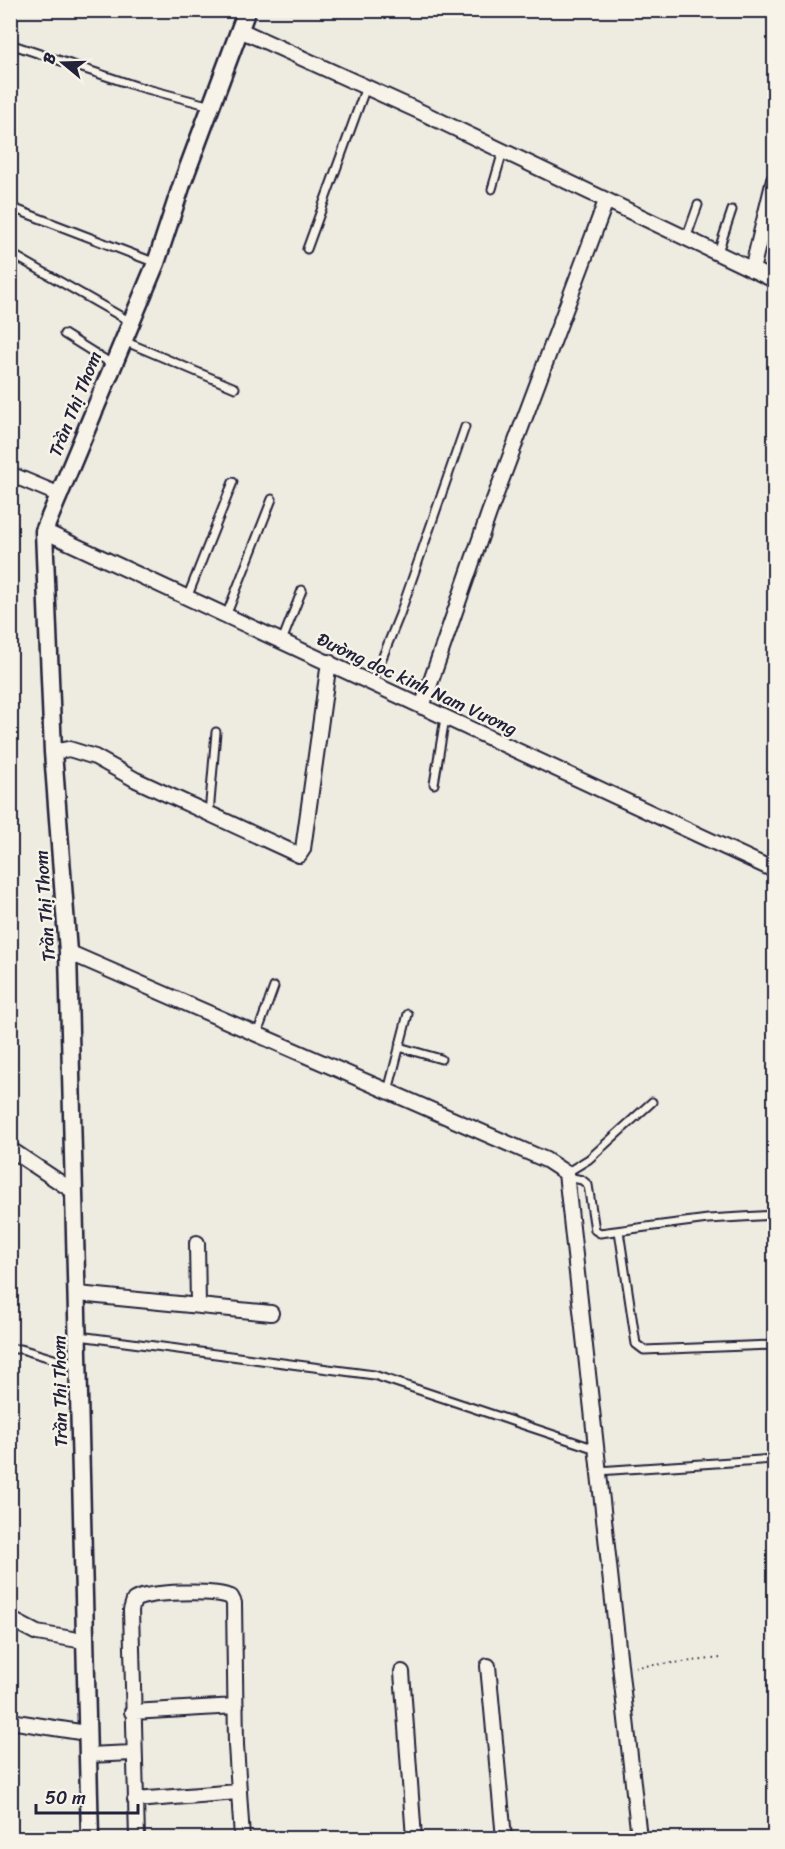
<svg xmlns="http://www.w3.org/2000/svg" width="785" height="1849" font-family="Sriracha,sans-serif">
  <rect width="100%" height="100%" fill="#eeebe1"/>
  <filter id="ink" filterUnits="userSpaceOnUse"><feTurbulence type="fractalNoise" baseFrequency=".0167" numOctaves="2"/><feDisplacementMap in="SourceGraphic" scale="12" xChannelSelector="R" yChannelSelector="G"/><feConvolveMatrix kernelMatrix="1 2 1 2 8 2 1 2 1" color-interpolation-filters="sRGB"/></filter>
  <g filter="url(#ink)">
    <g fill="none" stroke-linecap="round" stroke-linejoin="round">
      <g stroke="#22223b" stroke-width="11">
        <path id="service" d="M10,44L136,86L211,106
          M492,189L503,151
          M10,207L156,263
          M687,236L698,205
          M307,249L366,87
          M718,252L732,210
          M10,253L129,321
          M64,334L112,364
          M124,341L235,388
          M187,598L233,482
          M226,616L272,499
          M282,641L302,590
          M372,683L400,614L465,427
          M434,784L445,718
          M209,814L216,732
          M257,1034L274,987
          M399,1047L441,1059
          M388,1091L408,1014
          M566,1173L589,1159L652,1102
          M568,1177L582,1180L588,1185L595,1230L600,1233L708,1219L774,1215
          M619,1231L636,1344L644,1350L774,1345
          M79,1336L374,1375L596,1449
          M10,1349H21L77,1366
          M773,1379L774,1391
          M598,1471L774,1459"/>
      </g>
      <g stroke="#22223b" stroke-width="18">
        <path id="minor" d="M240,30L421,112L774,280
          M752,270L774,180
          M10,474L60,495
          M44,531L774,870
          M422,707L489,513L606,201
          M53,752L69,749L95,757L136,780L299,855L303,849L329,662
          M68,952L546,1160L566,1173L639,1838
          M10,1149L73,1191
          M197,1243L198,1304
          M78,1294L271,1313
          M10,1619L37,1633L84,1641
          M488,1666L504,1838
          M402,1672L414,1838
          M132,1712L236,1706
          M10,1721L86,1733
          M87,1755L133,1753
          M135,1800L238,1792
          M137,1838L131,1610L134,1600C150,1591 214,1590 231,1597L234,1603L236,1745L242,1838"/>
      </g>
      <g stroke="#22223b" stroke-width="21">
        <path id="tertiary" d="M90,1838L68,952L53,752L44,531L156,263L182,184L247,10"/>
      </g>
      <path stroke="#22223b" stroke-width="2" stroke-dasharray="1.5 4.5" stroke-linecap="butt" d="M635,1667L721,1658"/>
      <use href="#service" stroke="#f7f3e8" stroke-width="7"/>
      <use href="#minor" stroke="#f7f3e8" stroke-width="14"/>
      <use href="#tertiary" stroke="#f7f3e8" stroke-width="16"/>
    </g>
  </g>
  <g text-anchor="middle" stroke-width="5" stroke-linejoin="round" paint-order="stroke">
    <g font-size="18" fill="#22223b" stroke="#f7f3e8">
      <text transform="translate(75 404) rotate(-68)" y="6">Trần Thị Thơm</text>
      <text transform="translate(417 684) rotate(25)" y="6">Đường dọc kinh Nam Vương</text>
      <text transform="translate(45 906) rotate(-94)" y="6">Trần Thị Thơm</text>
      <text transform="translate(60 1391) rotate(-91)" y="6">Trần Thị Thơm</text>
    </g>
  </g>
  <rect width="785" height="1849" fill="none" stroke="#f7f3e8" stroke-width="36"/>
  <rect x="18" y="18" width="749" height="1813" fill="none" stroke="#22223b" stroke-width="2" filter="url(#ink)"/>
  <g transform="translate(63 63) rotate(289)" stroke="#f7f3e8" stroke-width="4.5" paint-order="stroke">
  <path d="M0-4.5L10 22L0 15L-10 22Z" fill="#22223b"/>
  <text y="-9" font-size="16" font-weight="bold" text-anchor="middle" fill="#22223b">B</text>
  </g>
  <path d="M36 1804v9h102v-9" fill="none" stroke="#22223b" stroke-width="3"/>
  <text x="45" y="1804" font-size="18" fill="#22223b" stroke="#f7f3e8" stroke-width="4.5" paint-order="stroke">50 m</text>
</svg>
